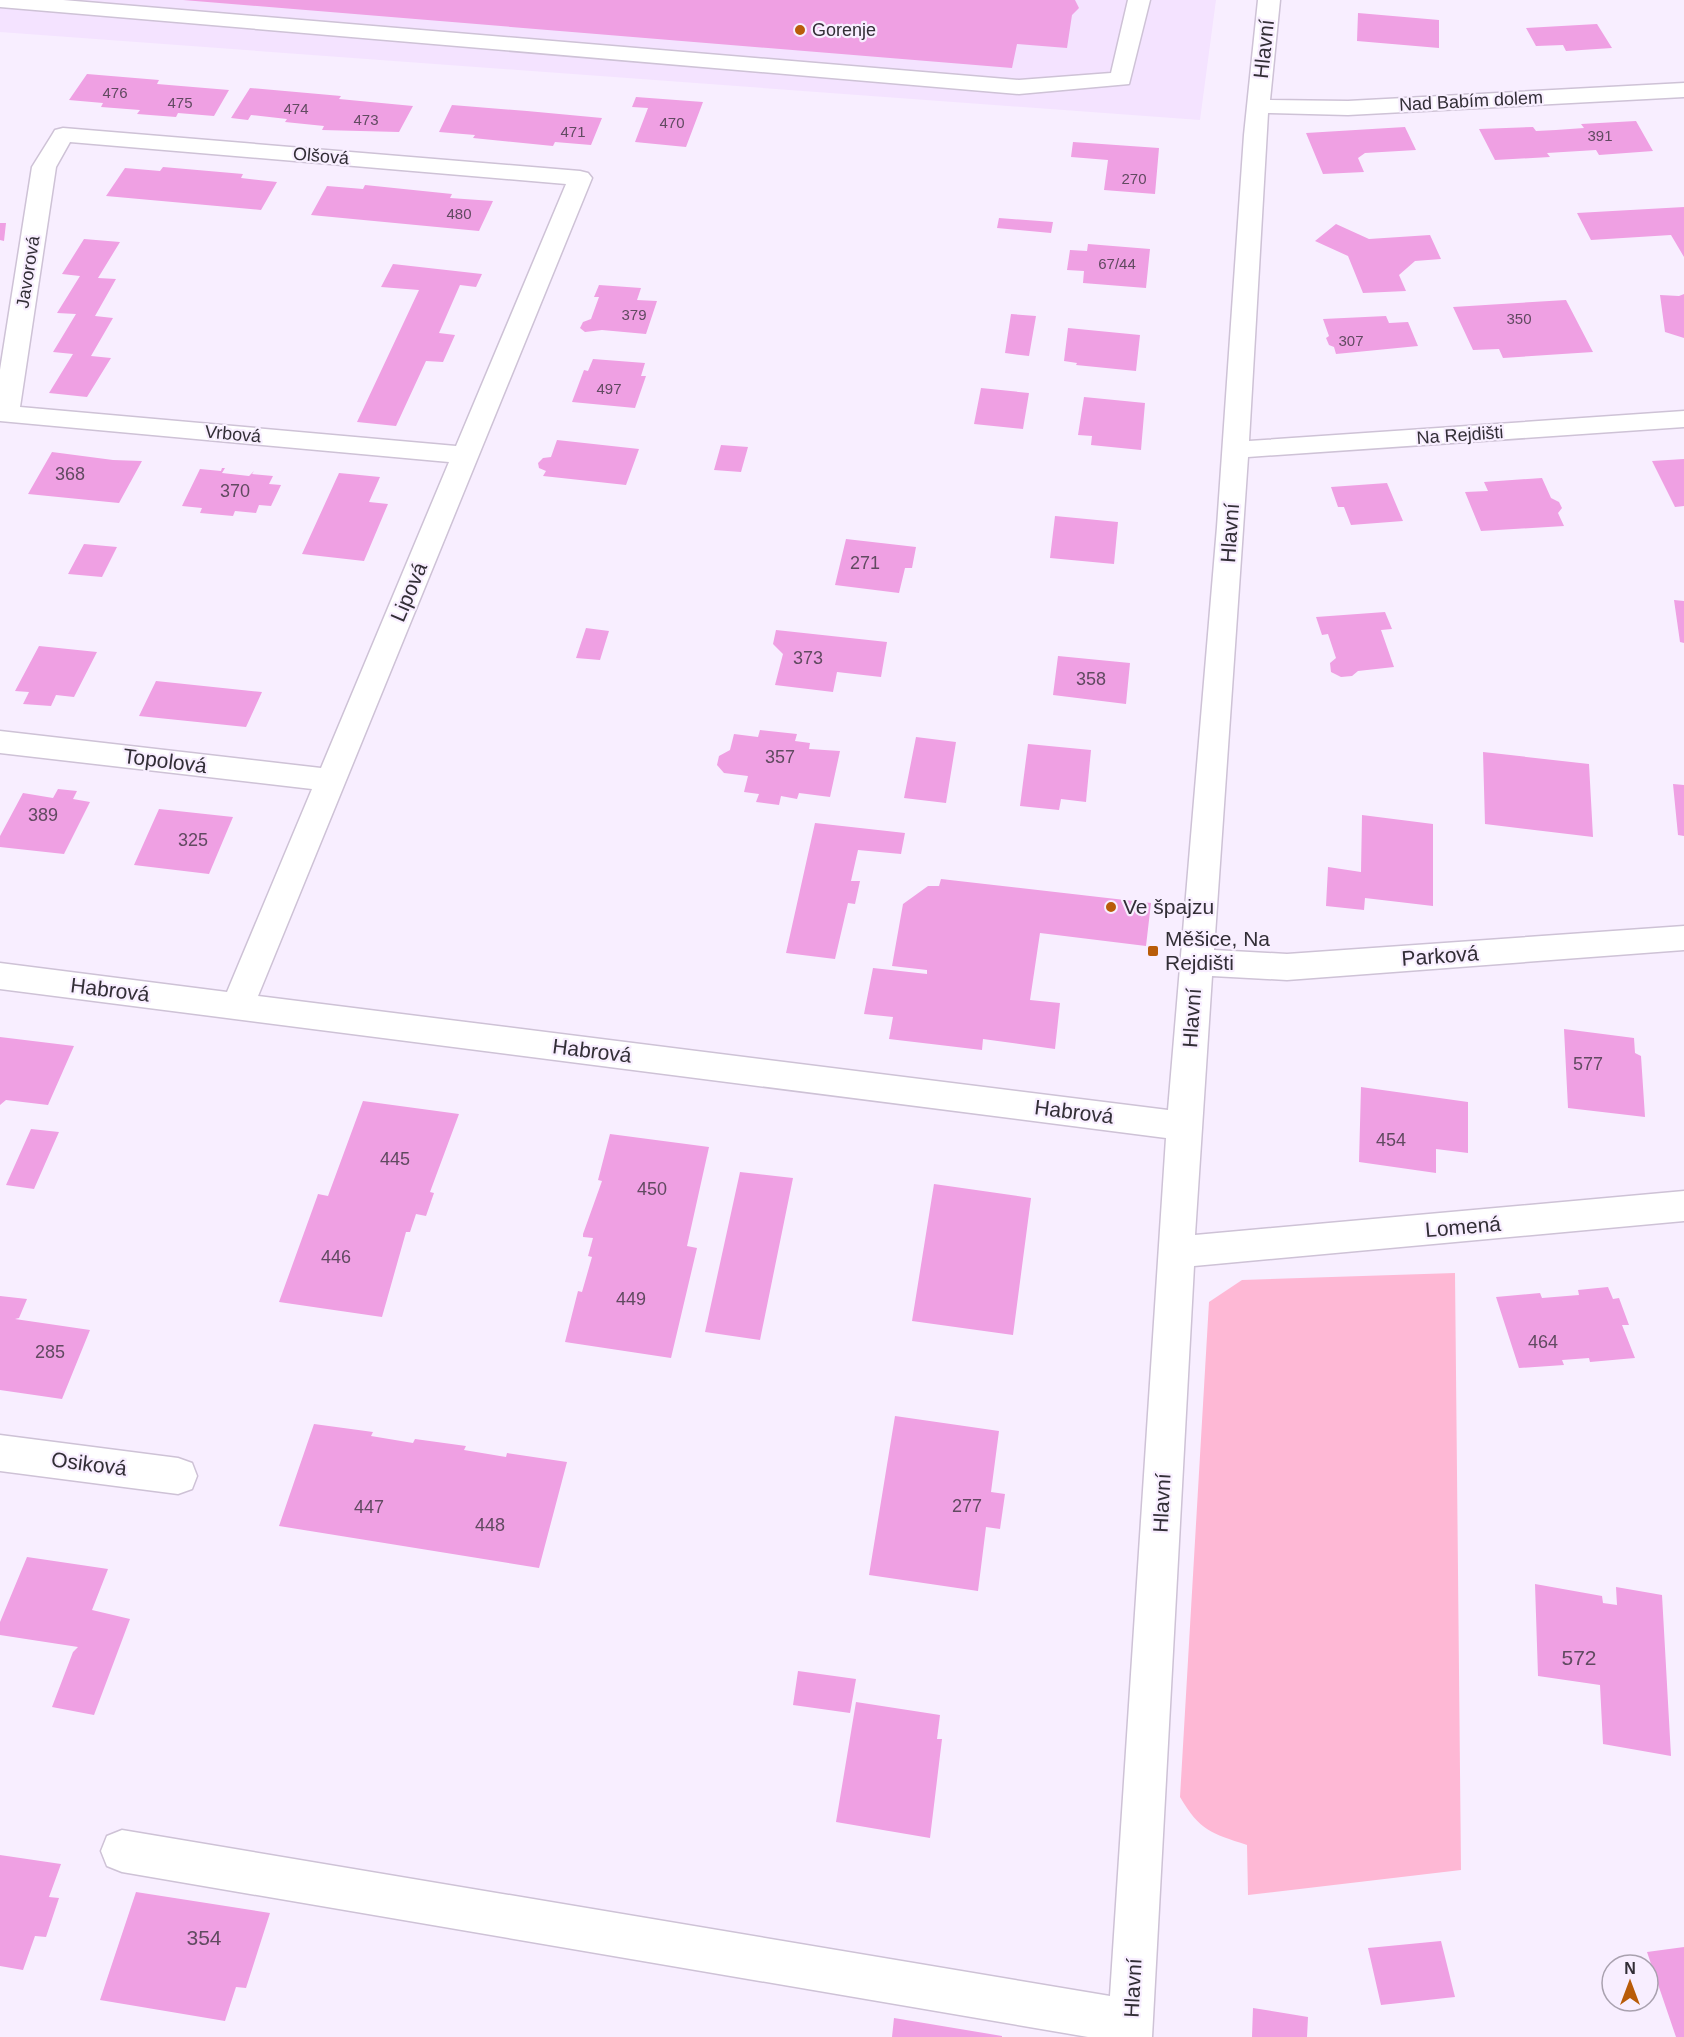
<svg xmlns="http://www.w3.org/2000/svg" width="1684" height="2037" font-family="Helvetica,sans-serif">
  <rect width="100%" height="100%" fill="#f8eeff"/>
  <path fill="#f4e3ff" d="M0,0H1216L1200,120L0,32Z"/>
  <path fill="#feb8d5" d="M1455,1273L1461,1870L1248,1895L1247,1845C1211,1833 1200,1831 1180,1797L1209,1302L1242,1280Z"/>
  <path fill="#efa0e3" d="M183,0H1075L1079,8L1072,15L1067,48L1017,44L1012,68Z
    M1358,13L1439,20V48L1357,41Z
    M1597,24L1612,48L1566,51L1563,45L1536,46L1526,28Z
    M87,74L159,80L157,84L229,90L214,116L178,113L176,117L137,114L140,110L101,107L103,103L69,100Z
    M250,88L341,96L339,99L413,106L399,132L322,130L324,126L285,122L287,119L251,115L248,120L231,118Z
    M636,97L703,102L686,147L635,142L648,108L632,107Z
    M452,105L527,111L602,118L591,145L555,142L553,146L473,138L475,135L439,132Z
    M1636,121L1653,151L1599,155L1596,150L1547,153L1550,157L1495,160L1479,129L1533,127L1536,131L1556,130L1584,128L1581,124Z
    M1405,127L1416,150L1365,153L1358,158L1364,172L1323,174L1306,133Z
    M1073,142L1159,148L1155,194L1104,190L1108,160L1071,157Z
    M163,167L243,174L241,178L277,182L261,210L106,196L125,168L160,171Z
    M365,185L452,194L450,198L493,201L479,231L311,215L327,186L363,189Z
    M1684,207V257L1671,235L1591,240L1577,213Z
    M999,218L1053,222L1051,233L997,228Z
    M0,223H6L4,241L0,240Z
    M1336,224L1369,239L1430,235L1441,259L1415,261L1399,275L1406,291L1363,293L1348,256L1315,241Z
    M84,239L120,242L98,278L116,279L95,316L113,318L91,356L111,358L87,397L49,393L73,354L53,352L76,314L57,313L80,276L62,274Z
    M1088,244L1150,249L1146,288L1083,283L1084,271L1067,270L1070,250L1087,251Z
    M393,264L482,274L476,287L460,285L439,333L455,335L443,362L426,361L396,426L357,422L419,290L381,287Z
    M599,285L641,288L637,300L657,301L646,334L602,330L585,332L580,328L583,322L591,319L599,297H594Z
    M1684,294V338L1665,332L1660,295L1679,296Z
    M1566,300L1593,352L1503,358L1499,349L1473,350L1453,307Z
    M1011,314L1036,316L1029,356L1005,353Z
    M1386,316L1389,323L1408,322L1418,346L1336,354L1334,347L1329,345L1326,338L1329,336L1323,319Z
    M1068,328L1140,335L1136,371L1076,365L1077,363L1064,361Z
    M593,359L645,363L641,376H646L635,408L572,402L584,370L588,371Z
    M981,388L1029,393L1023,429L974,424Z
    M1084,397L1145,403L1141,450L1091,445L1092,436L1078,435Z
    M557,440L639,449L626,485L543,476L546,471L539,468L538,463L543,458L551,457Z
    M721,445L748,447L741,472L714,470Z
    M52,452L113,460L142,461L119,503L28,494Z
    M1684,459V506L1675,507L1652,461Z
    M222,468H225L222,473L249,476L254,471L252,474L273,476L269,484L281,485L271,506L259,505L256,513L235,511L233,516L200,513L202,508L182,506L200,469L221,471Z
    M339,473L380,477L369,502L388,504L364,561L302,554Z
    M1542,478L1551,498L1559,502L1562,508L1558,513L1564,526L1481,531L1465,492L1488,491L1484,482Z
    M1387,483L1403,521L1351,525L1344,507H1338L1331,487Z
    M1055,516L1118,522L1114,564L1050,558Z
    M846,539L916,547L912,568H905L899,593L835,585Z
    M84,544L117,547L102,577L68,574Z
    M1674,600L1684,601V643L1680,642Z
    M1385,612L1392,629L1381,630L1394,667L1358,671L1352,676L1341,677L1331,672L1330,663L1336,658L1328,634L1322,635L1316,617Z
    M586,628L609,631L600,660L576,658Z
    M776,630L887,642L881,677L837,672L833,692L775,685L783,654L773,644Z
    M39,646L97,652L74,697L56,695L51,706L23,704L29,692L15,691Z
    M1058,656L1130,663L1126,704L1053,695Z
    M156,681L262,692L246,727L139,716Z
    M760,730L797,734L795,741L810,743L809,749L840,751L830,797L799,793L797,799L781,796L779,805L756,802L759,794L744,792L748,776L724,773L717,765L719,756L730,750L734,734L758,737Z
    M916,737L956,742L946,803L904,798Z
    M1028,744L1091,750L1086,802L1061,799L1059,810L1020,806Z
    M1483,752L1589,764L1593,837L1485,824Z
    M1673,784L1684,785V836L1678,835Z
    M58,789L77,791L73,799L90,802L64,854L0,847V836L23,793L53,798Z
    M159,809L233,817L209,874L134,865Z
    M1362,815L1433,824V906L1365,898L1364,910L1326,906L1328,867L1361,872Z
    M815,823L905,833L901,854L858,850L851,881H860L855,904L848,903L835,959L786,953Z
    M941,879L1151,903L1146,946L1040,933L1030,1000L1060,1003L1055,1049L983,1039L982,1050L889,1039L893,1017L864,1014L873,968L927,974V970L892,966L903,904L928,886H939Z
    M1564,1029L1634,1038L1635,1053L1641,1056L1645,1117L1568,1108Z
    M0,1037L74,1046L48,1105L6,1100L0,1105Z
    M1361,1087L1468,1102V1153L1436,1149V1173L1359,1162Z
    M363,1101L459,1114L430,1192L434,1193L426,1216L416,1214L410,1232H406L382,1317L279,1302L317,1197L318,1194L328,1196Z
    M31,1129L59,1132L34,1189L6,1185Z
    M610,1134L709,1147L687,1246L697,1248L671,1358L565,1342L578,1291L582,1292L592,1257L588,1256L593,1238L583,1237V1234L602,1181L598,1180Z
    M740,1172L793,1178L760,1340L705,1332Z
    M934,1184L1031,1198L1013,1335L912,1321Z
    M1608,1287L1613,1299L1619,1298L1629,1325H1622L1635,1358L1590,1362L1589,1358L1562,1360L1564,1365L1519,1368L1496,1297L1540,1293L1542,1298L1579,1295L1578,1290Z
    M0,1296L27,1299L19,1318L15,1319L90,1330L62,1399L0,1390Z
    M895,1416L999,1431L991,1492L1005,1494L1000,1529L986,1527L978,1591L869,1575Z
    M314,1424L373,1432L371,1436L413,1443L415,1439L466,1446L464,1450L506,1457L507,1453L567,1462L539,1568L279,1526Z
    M27,1557L108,1569L92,1610L130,1619L94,1715L52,1707L73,1652L78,1647L0,1635V1622Z
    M1535,1584L1602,1596L1603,1603L1617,1605L1616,1587L1662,1595L1671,1756L1603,1744L1600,1685L1538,1676Z
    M798,1671L856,1679L850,1713L793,1705Z
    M856,1702L940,1715L937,1739H942L930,1838L836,1822Z
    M0,1855L61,1864L49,1897L59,1898L46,1937L35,1936L23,1970L0,1966Z
    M136,1892L270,1913L246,1988L236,1987L225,2021L100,2000Z
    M1441,1941L1455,1997L1381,2005L1368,1948Z
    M1684,1947V2037H1676L1647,1952Z
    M1253,2008L1308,2017L1307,2037H1252Z
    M894,2018L1002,2036V2037H892Z"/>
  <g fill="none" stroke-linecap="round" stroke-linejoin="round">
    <g stroke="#cec2d6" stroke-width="3">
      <path id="minor" d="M0,0H63L1019,80L1111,73L1128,0H1150L1129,84L1019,94L0,7Z
        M1258,0H1280L1270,100L1348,101L1684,83V97L1348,115L1268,113L1249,441L1684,411V427L1248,457L1214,950L1287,954L1684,926V950L1287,980L1212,976L1195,1235L1684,1191V1221L1194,1266L1152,2037H1088L122,1872L107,1866L101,1851L107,1836L122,1830L1110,1996L1166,1138L0,989V963L227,992L312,789L0,753V731L321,768L449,462L0,421V370L32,167L52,135L55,130L63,128L580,171L588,173L592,178L258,996L1168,1110L1217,527L1244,135ZM70,142L566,184L456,446L20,407L56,167Z
        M0,1435L178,1458L192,1463L197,1476L192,1489L178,1494L0,1471Z"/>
    </g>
    <use href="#minor" fill="#fff" fill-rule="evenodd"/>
  </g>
  <g fill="#b95c09" stroke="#f8eeff" stroke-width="2">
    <circle cx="800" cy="30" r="6"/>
    <circle cx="1111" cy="907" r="6"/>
    <rect x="1147" y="945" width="12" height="12" rx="3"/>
  </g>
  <g text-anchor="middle" stroke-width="4.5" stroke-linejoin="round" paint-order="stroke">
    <g font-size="15" fill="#614a61">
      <text x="115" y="98">476</text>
      <text x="180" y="108">475</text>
      <text x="296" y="114">474</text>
      <text x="366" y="125">473</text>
      <text x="672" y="128">470</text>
      <text x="573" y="137">471</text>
      <text x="1600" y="141">391</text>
      <text x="1134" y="184">270</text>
      <text x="459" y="219">480</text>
      <text x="1117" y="269">67/44</text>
      <text x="634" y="320">379</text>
      <text x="1519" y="324">350</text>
      <text x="1351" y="346">307</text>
      <text x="609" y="394">497</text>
    </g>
    <g font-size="18" fill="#322e36" stroke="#f8eeff" text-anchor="start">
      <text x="812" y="36">Gorenje</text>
    </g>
    <g font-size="18" fill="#322e36" stroke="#f8eeff">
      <text transform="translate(1471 101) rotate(-3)" y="6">Nad Babím dolem</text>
      <text transform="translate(321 156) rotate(5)" y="6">Olšová</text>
      <text transform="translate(28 272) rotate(-81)" y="6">Javorová</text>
      <text transform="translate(233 434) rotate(5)" y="6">Vrbová</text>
      <text transform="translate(1460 435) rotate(-4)" y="6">Na Rejdišti</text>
    </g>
    <g font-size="18" fill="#614a61">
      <text x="70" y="480">368</text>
      <text x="235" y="497">370</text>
      <text x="865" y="569">271</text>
      <text x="808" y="664">373</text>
      <text x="1091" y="685">358</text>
      <text x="780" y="763">357</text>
      <text x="43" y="821">389</text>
      <text x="193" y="846">325</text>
      <text x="1588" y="1070">577</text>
      <text x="1391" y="1146">454</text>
      <text x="395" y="1165">445</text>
      <text x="652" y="1195">450</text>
      <text x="336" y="1263">446</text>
      <text x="631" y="1305">449</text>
      <text x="1543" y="1348">464</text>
      <text x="50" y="1358">285</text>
      <text x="967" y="1512">277</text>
      <text x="369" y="1513">447</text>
      <text x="490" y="1531">448</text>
    </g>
    <g font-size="21" fill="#322e36" stroke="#f8eeff">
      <text transform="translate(1264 49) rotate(-84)" y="7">Hlavní</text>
      <text transform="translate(1230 533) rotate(-86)" y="7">Hlavní</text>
      <text transform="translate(409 592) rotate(-67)" y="7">Lipová</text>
      <text transform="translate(165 761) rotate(7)" y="7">Topolová</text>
      <text transform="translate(1440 956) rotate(-4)" y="7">Parková</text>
      <text transform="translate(110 990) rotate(7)" y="7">Habrová</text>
      <text transform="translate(1192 1018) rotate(-86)" y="7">Hlavní</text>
      <text transform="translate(592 1051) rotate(7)" y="7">Habrová</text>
      <text transform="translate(1074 1112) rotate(7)" y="7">Habrová</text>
      <text transform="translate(1463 1227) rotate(-5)" y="7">Lomená</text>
      <text transform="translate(89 1464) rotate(7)" y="7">Osiková</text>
      <text transform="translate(1162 1503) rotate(-87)" y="7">Hlavní</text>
      <text transform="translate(1133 1988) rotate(-87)" y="7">Hlavní</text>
    </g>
    <g font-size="21" fill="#322e36" stroke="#f8eeff" text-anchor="start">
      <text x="1123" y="914">Ve špajzu</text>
      <text x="1165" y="946">Měšice, Na<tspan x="1165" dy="24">Rejdišti</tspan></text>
    </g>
    <g font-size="21" fill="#614a61">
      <text x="1579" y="1665">572</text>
      <text x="204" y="1945">354</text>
    </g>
  </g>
  <g transform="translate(1630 1983)"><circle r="28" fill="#f8eeff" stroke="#a9a1af" stroke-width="1.5"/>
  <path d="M0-4.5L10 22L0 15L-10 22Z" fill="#b95c09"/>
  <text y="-9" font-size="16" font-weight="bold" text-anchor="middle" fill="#322e36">N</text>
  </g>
</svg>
